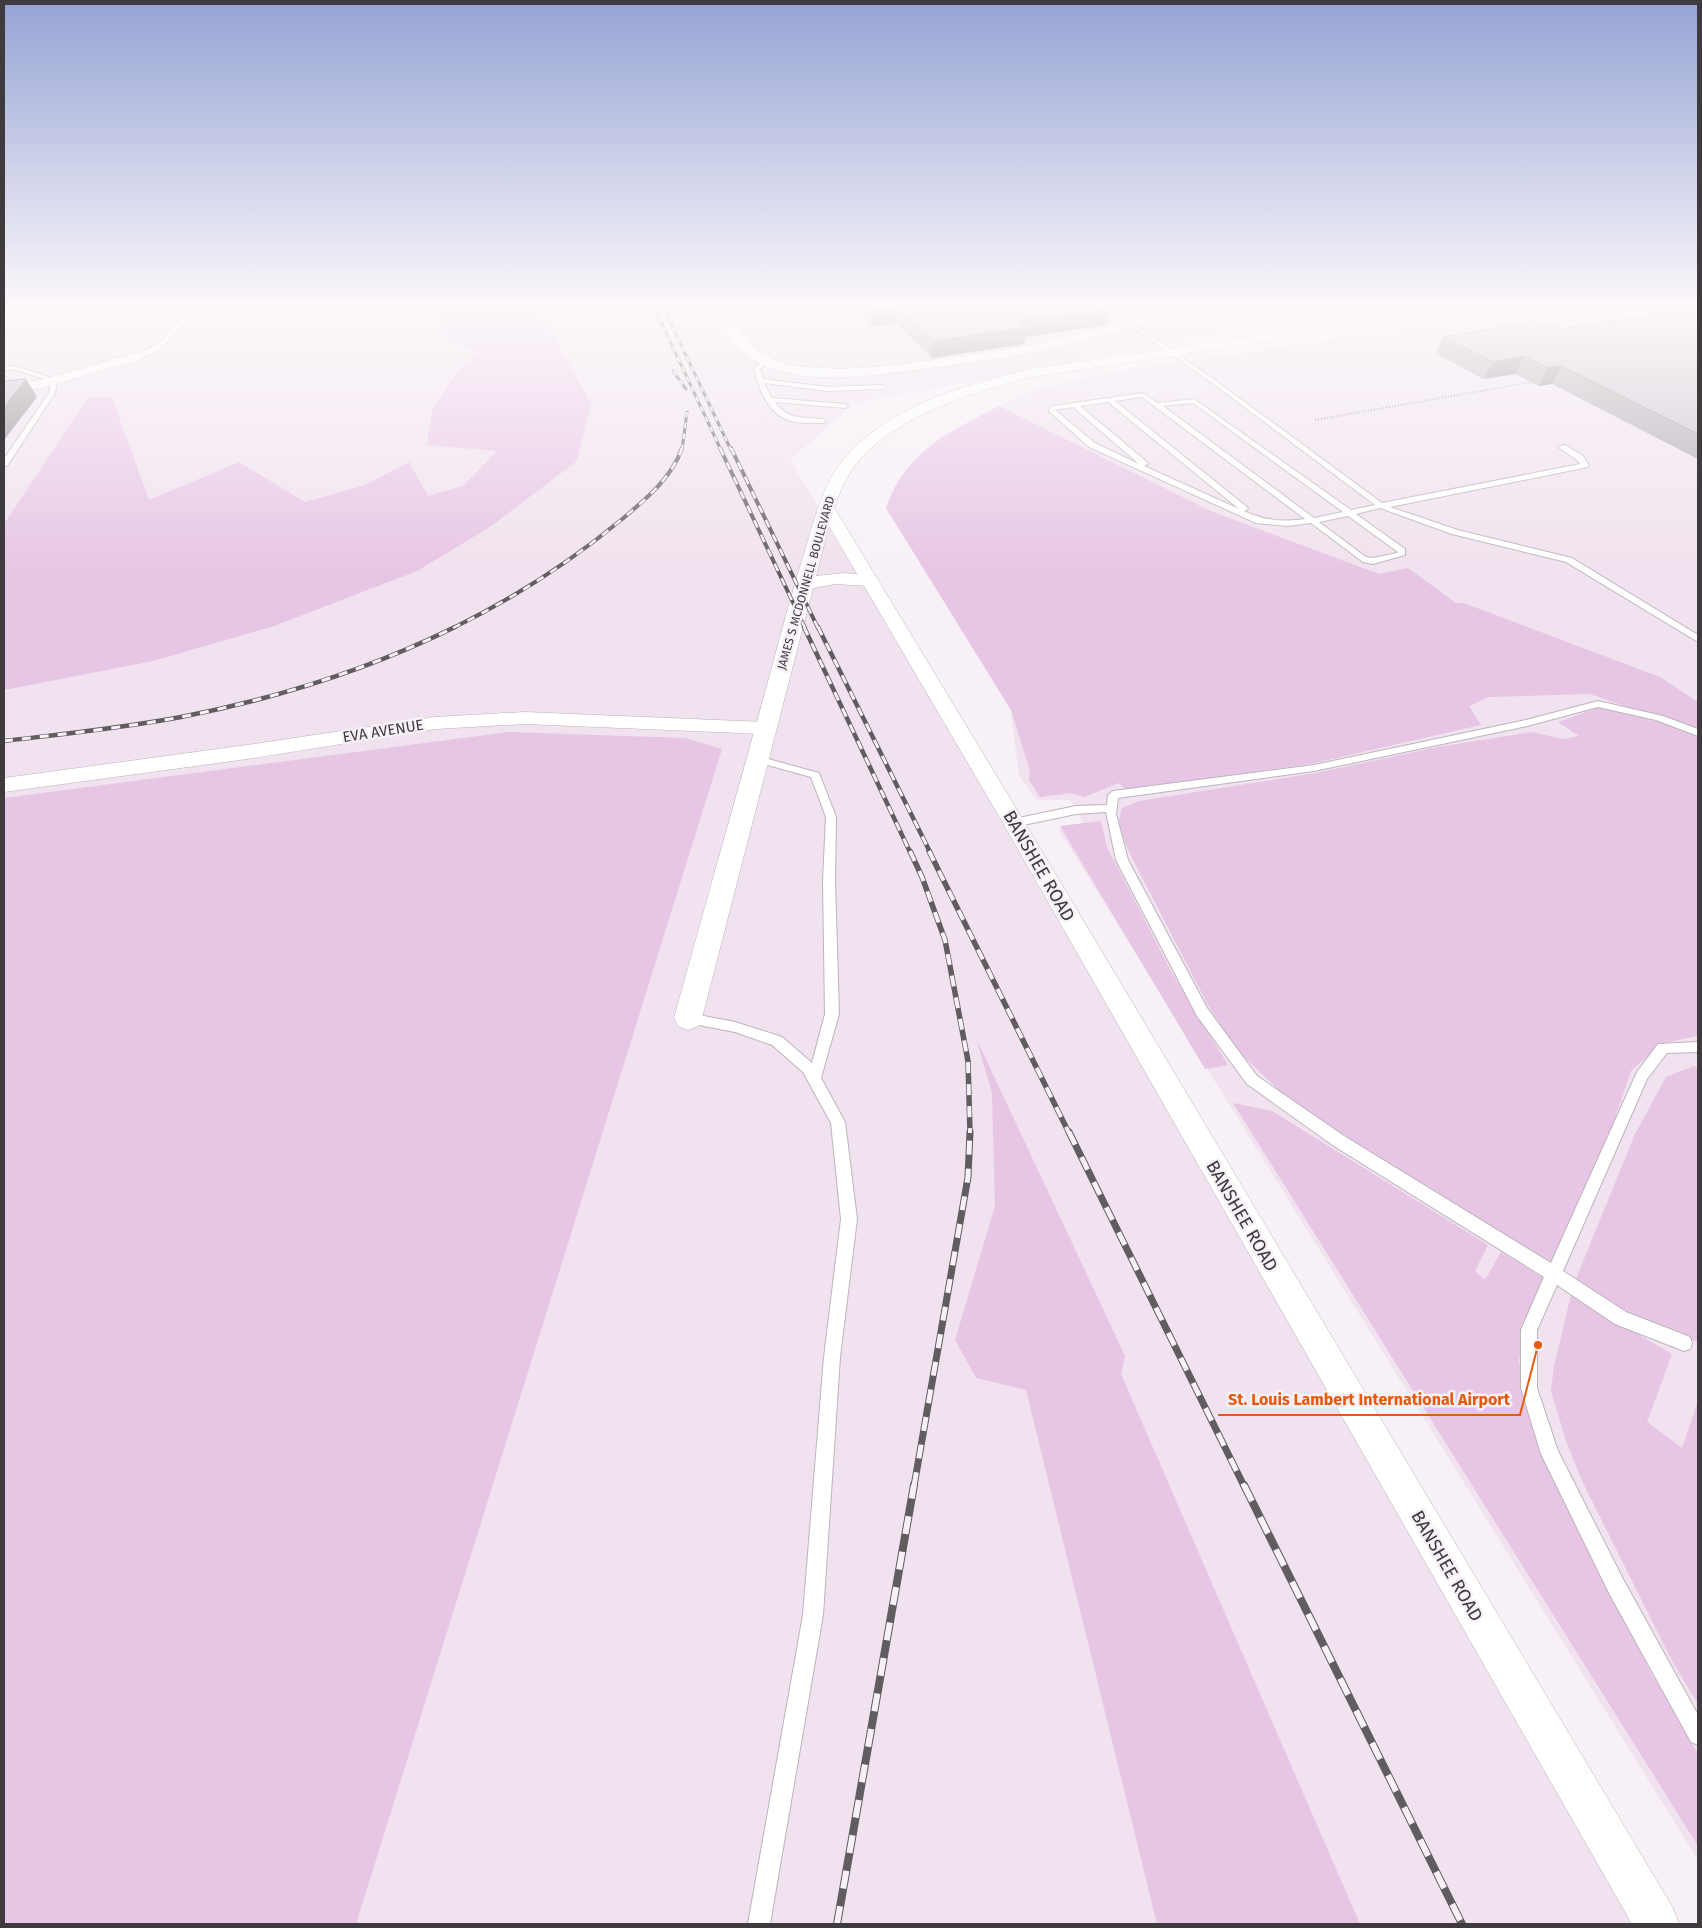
<svg xmlns="http://www.w3.org/2000/svg" width="1702" height="1928" font-family="'Fira Sans',sans-serif">
  <rect width="100%" height="100%" fill="#f8f0f7"/>
  <path fill="#f0e2ee" d="M4,307H1399L1224,333L853,404L790,460L1681,1924H4Z
    M1554,307H1698V1860L1059,830L1083,823L1070,800H1037L1019,776L1011,710L886,508L916,460L942,436L999,406L1034,390L1126,370Z"/>
  <path fill="#e7c5e4" d="M436,307H541L543,317L591,404L577,461L490,527L417,571L274,626L153,661L4,690V524L88,397H112L149,500L239,462L305,502L365,485L409,462L428,496L463,486L497,451L427,445L432,410L459,369L477,353L448,340Z
    M999,406L1211,511L1379,574L1408,568L1456,603H1464L1660,677L1698,702V731L1590,694L1489,697L1469,706L1481,725L1310,764L1126,790L1119,783L1084,797L1071,793L1040,797L1029,780L1030,771L1011,710L886,508C905,451 950,432 999,406Z
    M1601,707L1662,723L1698,736V1036L1663,1043L1631,1071L1611,1130L1553,1267L1323,1124L1281,1092L1236,1049L1209,1007L1129,852L1118,824L1122,808L1139,801L1316,773L1438,747L1532,732L1562,739L1579,736L1558,722Z
    M509,732L685,738L722,749L356,1924H4V798Z
    M1101,821L1107,847L1172,973L1228,1065L1205,1069L1060,826Z
    M976,1038L1125,1356L1121,1374L1360,1924H1157L1026,1390L976,1378L955,1340L995,1206L992,1093Z
    M1694,1066L1698,1069V1342L1624,1310L1575,1281L1635,1134L1666,1077Z
    M1233,1103L1272,1111L1488,1245L1475,1271L1485,1280L1501,1252L1548,1281L1522,1341L1519,1361L1533,1424L1568,1509L1650,1671L1698,1754V1846Z
    M1571,1295L1672,1354L1647,1422L1682,1448L1698,1401V1704L1671,1659L1584,1485L1567,1444L1551,1391L1554,1366Z"/>
  <g fill="none" stroke-linecap="round" stroke-linejoin="round">
    <g stroke="#bcb4bb" stroke-width="2">
      <path id="lane" d="M187,307H193C182,326 161,358 136,357V355C161,344 174,331 187,307Z
        M716,307H723L720,309Z
        M795,307H804L729,324L726,322Z
        M1105,307H1111L1223,386L1382,503L1580,464L1577,460L1558,447L1565,445L1583,456L1589,465L1588,467L1390,507L1458,530L1572,558L1698,635V642L1566,562L1452,534L1380,508L1356,514L1405,549V555L1373,564L1363,562L1311,523L1288,526L1256,523L1089,447L1049,411V409L1053,406L1143,393L1158,403L1194,399L1351,510L1375,505L1219,388ZM1142,397L1305,519C1283,522 1265,521 1244,511L1248,509L1247,507L1115,401ZM1108,402L1239,509L1144,466L1148,464L1147,462L1080,406ZM1193,403L1343,512L1314,518L1163,406ZM1073,407L1139,464L1095,443L1055,410ZM1348,516L1398,552L1397,553L1373,558L1366,557L1319,522Z
        M767,359L769,360V362L760,369L763,379L827,387L883,385L886,387L883,389L827,391L764,383L772,398L845,404L848,406L845,408L775,402C788,420 803,417 823,419L826,421L823,423C812,422 801,424 791,421C768,415 758,387 754,368Z
        M4,366L19,367L57,380L55,393L7,466H4V459L49,393L51,381L16,370H4Z
        M1598,701L1663,716L1698,729V736L1656,720L1598,707L1527,726L1314,771L1118,798L1116,814L1128,860L1207,1008L1257,1076L1344,1136L1551,1263L1637,1072L1658,1044L1698,1042V1052L1667,1053L1647,1079L1563,1271L1626,1312L1690,1337L1692,1343L1690,1349L1684,1351L1615,1324L1557,1285L1537,1330V1388L1558,1451L1623,1579L1698,1715V1745L1691,1742L1609,1593L1541,1454L1521,1388V1330L1544,1277L1334,1146L1247,1084L1197,1016L1116,860L1106,812L1076,814L1014,827L1008,823L1014,819L1076,806L1107,805L1108,795L1113,791L1314,765L1526,720Z
        M757,756L819,773L836,817L835,881L839,1014L821,1078L845,1122L857,1219L840,1357L823,1615L770,1924H748L803,1615L824,1357L841,1219L831,1123L803,1072L772,1045L735,1032L688,1023L683,1022L681,1018L683,1014L688,1013L735,1022L782,1037L812,1063L825,1014L823,881L826,817L811,777L753,761L752,759L753,757Z"/>
    </g>
    <g stroke="#bcb4bb" stroke-width="1">
      <path id="street" d="M714,307H724L743,335L756,350L775,360L793,366L839,369L888,366L998,351L1064,338L1146,316L1148,314L1143,310L1149,307L1161,314L1154,321C1119,330 1084,341 1048,349C1009,358 969,363 929,368C874,375 796,390 748,356C733,346 720,322 714,307Z
        M138,352L144,356L142,359L42,388L4,393V385L41,380Z
        M827,504L833,506L835,509L1025,823L1673,1908L1679,1924H1632L1003,823L819,509L821,506Z
        M525,712L765,722L772,724L775,728L772,732L765,734L525,724L435,729L247,759L4,792V778L247,745L435,717Z"/>
    </g>
    <g stroke="#bcb4bb" stroke-width="1">
      <path id="primary" d="M1449,307H1478L1472,311L1031,377C972,392 879,420 847,478C831,507 825,544 816,576L844,573L876,576L878,580L876,584L869,586L836,584L813,588L702,1018L698,1026L688,1030L678,1026L674,1018C706,902 739,787 771,671C782,628 794,586 807,544C816,515 823,484 843,460C889,405 964,385 1031,369Z"/>
    </g>
    <path stroke="#938d92" stroke-width="2" stroke-dasharray="1 2" stroke-linecap="butt" d="M1315,420L1532,382"/>
    <use href="#lane" fill="#fff" fill-rule="evenodd"/>
    <use href="#street" fill="#fff" fill-rule="evenodd"/>
    <use href="#primary" fill="#fff" fill-rule="evenodd"/>
    <g stroke="#615c60" stroke-width="3">
      <path id="rail-far5" d="M654,307L721,450
        M663,307L731,450
        M673,371L686,389
        M682,450L687,412"/>
    </g>
    <g stroke="#615c60" stroke-width="4">
      <path id="rail-far4" d="M720,448L805,628
        M731,448L818,628
        M453,628C514,598 569,563 621,520C645,500 672,478 682,448"/>
    </g>
    <g stroke="#615c60" stroke-width="4.5">
      <path id="rail-far3" d="M804,627L910,852
        M818,627L930,852
        M4,741C63,734 123,728 181,717C274,699 370,669 455,627"/>
    </g>
    <g stroke="#615c60" stroke-width="5.5">
      <path id="rail-far2" d="M910,851L922,877L945,940L968,1061L970,1133
        M929,851L1069,1133"/>
    </g>
    <g stroke="#615c60" stroke-width="7">
      <path id="rail-far1" d="M1069,1132L1244,1486
        M914,1486L968,1177L970,1132"/>
    </g>
    <g stroke="#615c60" stroke-width="8">
      <path id="rail" d="M1244,1485L1462,1924
        M837,1924L914,1485"/>
    </g>
    <use href="#rail-far5" stroke="#f8f0f7" stroke-width="2" stroke-dasharray="5.5" stroke-linecap="butt"/>
    <use href="#rail-far4" stroke="#f8f0f7" stroke-width="2.5" stroke-dasharray="8" stroke-linecap="butt"/>
    <use href="#rail-far3" stroke="#f8f0f7" stroke-width="3" stroke-dasharray="9" stroke-linecap="butt"/>
    <use href="#rail-far2" stroke="#f8f0f7" stroke-width="4" stroke-dasharray="11" stroke-linecap="butt"/>
    <use href="#rail-far1" stroke="#f8f0f7" stroke-width="5" stroke-dasharray="14" stroke-linecap="butt"/>
    <use href="#rail" stroke="#f8f0f7" stroke-width="6" stroke-dasharray="18" stroke-linecap="butt"/>
    <path stroke="#938d92" stroke-width="2" stroke-dasharray="1 2" stroke-linecap="butt" d="M1466,307L1510,328"/>
  </g>
  <path fill="#aca6ac" d="M852,307H1108L1110,308L1107,325L1025,337L1024,344L932,358L896,323L872,327Z
    M1698,308V459L1552,384L1539,386L1515,374L1484,379L1436,354L1443,337L1563,329Z"/>
  <path fill="#8c878c" d="M897,307L896,323L872,327V310Z
    M1110,308L1107,325L1025,337L1024,344L932,358L933,341L1018,321Z
    M1524,356L1515,374L1484,379L1493,362Z
    M1561,366L1552,384L1539,386L1548,368Z
    M26,379L37,397L4,440V407Z"/>
  <path fill="#c8c1c8" stroke="#8c878c" d="M868,307H1108L1110,308L1018,321L1026,327L933,341L897,307L872,310Z
    M1698,308V434L1561,366L1548,368L1524,356L1493,362L1443,337L1532,322L1542,325L1550,323L1563,329Z
    M26,379L4,407V381Z"/>
  <linearGradient id="sky" x2="0" y2="1"><stop stop-color="#95a3d4"/><stop offset="0.53" stop-color="#fcf8fb"/><stop offset="1" stop-color="#fcf8fb" stop-opacity="0"/></linearGradient>
  <rect width="1702" height="576" fill="url(#sky)"/>
  <g text-anchor="middle" stroke-width="5" stroke-linejoin="round" paint-order="stroke">
    <g font-size="12" fill="#3e3a3d" stroke="#f8f0f7">
      <text transform="translate(806 583) rotate(-74)" y="4">JAMES S MCDONNELL BOULEVARD</text>
    </g>
    <g font-size="15" fill="#3e3a3d" stroke="#f8f0f7">
      <text transform="translate(383 731) rotate(-9)" y="5">EVA AVENUE</text>
    </g>
    <g font-size="18" fill="#3e3a3d" stroke="#f8f0f7">
      <text transform="translate(1039 866) rotate(60)" y="6">BANSHEE ROAD</text>
      <text transform="translate(1242 1216) rotate(60)" y="6">BANSHEE ROAD</text>
      <text transform="translate(1447 1566) rotate(60)" y="6">BANSHEE ROAD</text>
    </g>
  </g>
  <path fill="none" stroke="#e8590c" stroke-width="2" d="M1538 1345L1520 1415H1218"/>
  <circle fill="#e8590c" stroke="#f8f0f7" stroke-width="2" cx="1538" cy="1345" r="5"/>
  <g font-size="16" text-anchor="middle" font-weight="bold" fill="#e8590c" stroke="#f8f0f7" stroke-width="5" stroke-linejoin="round" paint-order="stroke">
    <text x="1369" y="1405">St. Louis Lambert International Airport</text>
  </g>
  <rect width="1702" height="1928" fill="none" stroke="#3e3a3d" stroke-width="10"/>
</svg>
